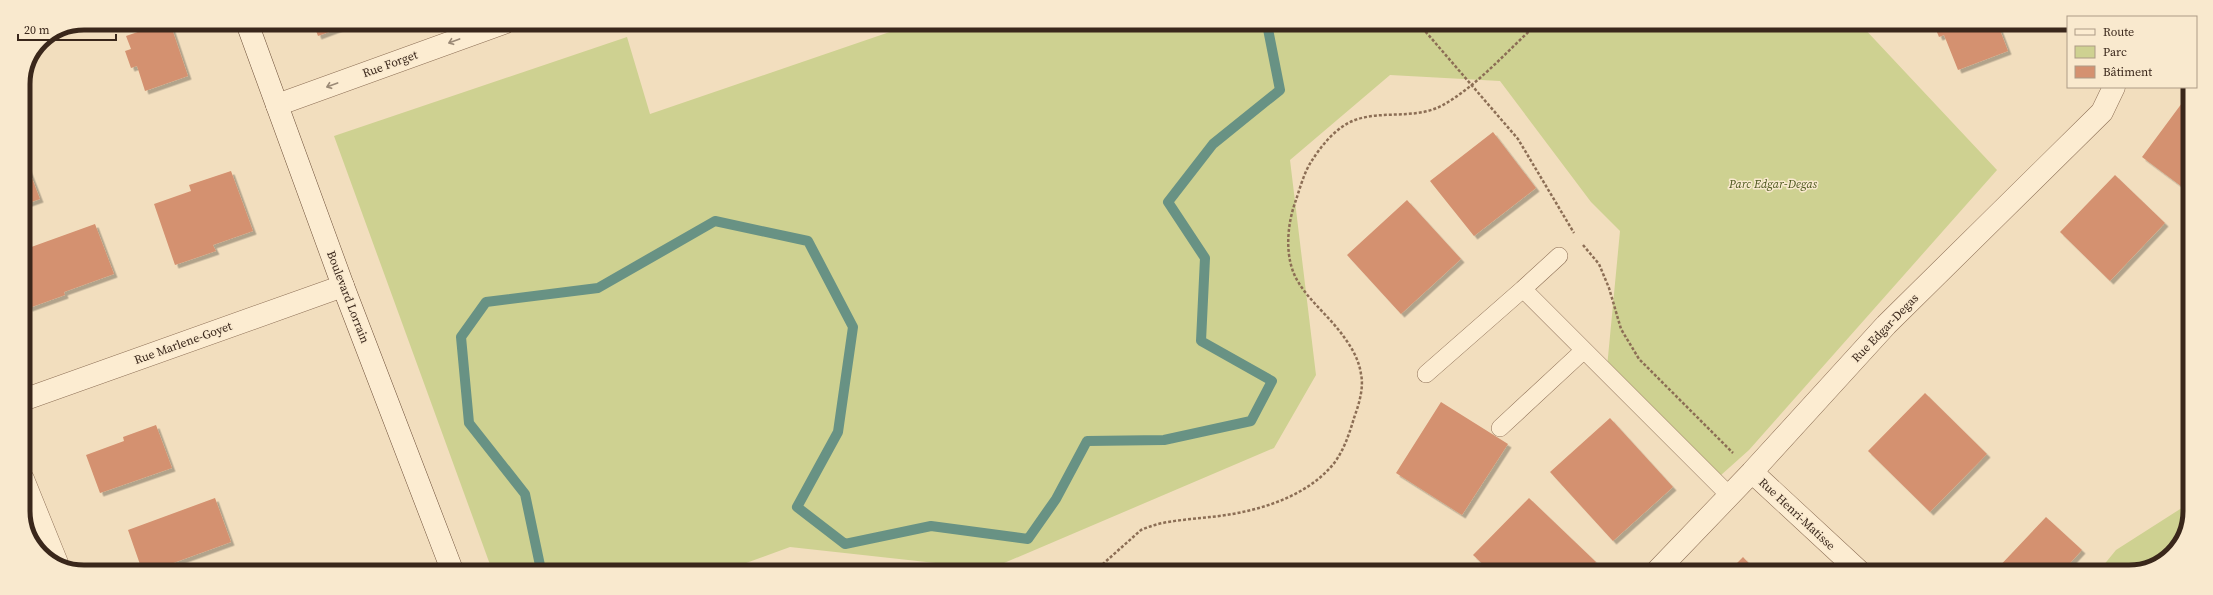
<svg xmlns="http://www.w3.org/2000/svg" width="2213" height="595" font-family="'Source Serif 4',serif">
  <defs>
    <filter id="shadow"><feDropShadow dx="3.5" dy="3.5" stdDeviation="0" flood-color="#0004"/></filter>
  </defs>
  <rect width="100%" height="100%" fill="#f2debe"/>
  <path fill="#ced191" d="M913,24L1861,25L1997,170L1749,450L1711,484L1606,378L1620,231L1591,202L1500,81L1390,75L1290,160L1316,375L1274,448L990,569L790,547L724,571L492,570L334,136L627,37L650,114Z
    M2188,504V527L2167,559L2130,572H2098L2116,550Z"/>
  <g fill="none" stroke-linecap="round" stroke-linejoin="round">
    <path stroke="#689284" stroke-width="10" d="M541,570L525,494L469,423L461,337L486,302L598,288L715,221L808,241L853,327L838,432L797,507L845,544L931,526L1028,539L1056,499L1087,441L1164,440L1251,421L1272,381L1201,341L1205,258L1168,202L1213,144L1280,90L1267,24"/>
  </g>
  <path fill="#d49170" filter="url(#shadow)" d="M164,23H170L188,76L145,91L137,66L131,68L125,51L131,49L126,36Z
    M313,23H353L318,36Z
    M1934,25H1998L2008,51L1958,70L1944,35L1939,37Z
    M2182,103L2190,109L2189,192L2142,157Z
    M1493,132L1536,188L1474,236L1430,181Z
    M23,155L40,199L23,205Z
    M231,171L253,231L213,245L216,251L175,265L154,204L191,191L189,185Z
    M2115,175L2165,223L2110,281L2060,232Z
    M1407,200L1461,259L1401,314L1347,255Z
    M95,224L114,274L64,292L65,295L29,308L23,293V250Z
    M1925,393L1987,454L1930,512L1868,451Z
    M1441,402L1508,444L1462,515L1396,473Z
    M1610,418L1673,487L1613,541L1550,472Z
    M156,425L172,468L100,493L86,455L124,441L123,437Z
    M215,498L231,542L154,570H142L128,530Z
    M1529,498L1596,562L1587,571H1490L1473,555Z
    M2046,517L2082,550L2062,572H1994Z
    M1743,557L1757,572H1728Z
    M219,564L222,570H203Z"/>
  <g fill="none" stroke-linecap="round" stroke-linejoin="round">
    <g stroke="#8c6e55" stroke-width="18">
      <path id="service" d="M1559,256L1523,289L1729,495
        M1426,374L1523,289
        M1500,428L1583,351"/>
    </g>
    <g stroke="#8c6e55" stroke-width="23">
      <path id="minor" d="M277,105L504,23
        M23,400L343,286
        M1752,472L1860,572
        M23,479L57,563
        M1656,572L1752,472L1886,325L2102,112L2114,87"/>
    </g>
    <g stroke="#6d4f38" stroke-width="23">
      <path id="secondary" d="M247,23L343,286L452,570"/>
    </g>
    <path stroke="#8c6e55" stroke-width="2.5" stroke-dasharray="3 2" stroke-linecap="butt" d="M1419,24L1518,139L1574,233
      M1583,245L1599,264L1609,288L1621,329L1639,359L1733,453
      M1095,571L1141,530C1163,520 1187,520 1210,517C1251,513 1300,500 1329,469C1342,456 1349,435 1354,418C1359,404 1364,388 1361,374C1359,360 1352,348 1344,337C1330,317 1309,301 1297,280C1284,257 1287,224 1296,200C1300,188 1304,173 1311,162C1321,146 1336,127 1355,120C1383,110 1416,120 1443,105C1477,86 1508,50 1537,24"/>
    <use href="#service" stroke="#fcecd1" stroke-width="17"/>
    <use href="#minor" stroke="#fcecd1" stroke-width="22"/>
    <use href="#secondary" stroke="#fcecd1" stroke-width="22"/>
  </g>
  <defs><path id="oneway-shaft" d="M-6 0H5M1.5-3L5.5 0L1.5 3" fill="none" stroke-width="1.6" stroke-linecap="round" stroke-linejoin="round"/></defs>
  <g stroke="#9b8a76">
    <use href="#oneway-shaft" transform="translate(454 41) rotate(160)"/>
    <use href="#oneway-shaft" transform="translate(332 85) rotate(160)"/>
  </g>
  <g text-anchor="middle" stroke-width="3" stroke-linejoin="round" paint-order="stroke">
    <g font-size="12" fill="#3a271b" stroke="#f9e9ce">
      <text transform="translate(390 64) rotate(-20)" y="4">Rue Forget</text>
      <text transform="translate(348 297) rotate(69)" y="4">Boulevard Lorrain</text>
      <text transform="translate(1885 328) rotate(-46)" y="4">Rue Edgar-Degas</text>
      <text transform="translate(183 343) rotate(-20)" y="4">Rue Marlene-Goyet</text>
      <text transform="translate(1797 514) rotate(43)" y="4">Rue Henri-Matisse</text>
    </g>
    <g font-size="12" font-style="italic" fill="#4e581f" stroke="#f9e9ce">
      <text x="1773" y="188">Parc Edgar-Degas</text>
    </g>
  </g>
  <path d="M0 0H2213V595H0ZM84 30H2129A54 54 0 0 1 2183 84V511A54 54 0 0 1 2129 565H84A54 54 0 0 1 30 511V84A54 54 0 0 1 84 30Z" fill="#f9e9ce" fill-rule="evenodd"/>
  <path fill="none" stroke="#3a271b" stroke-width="5" d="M84 30H2129A54 54 0 0 1 2183 84V511A54 54 0 0 1 2129 565H84A54 54 0 0 1 30 511V84A54 54 0 0 1 84 30Z"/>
  <rect x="2067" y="16" width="130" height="72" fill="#f9e9ce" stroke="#ad9b86"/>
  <rect x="2075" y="29" width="20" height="6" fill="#fcecd1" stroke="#ad9b86"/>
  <text x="2103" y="36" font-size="12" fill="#3a271b">Route</text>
  <rect x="2075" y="46" width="20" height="12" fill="#ced191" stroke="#ad9b86"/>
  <text x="2103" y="56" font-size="12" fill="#3a271b">Parc</text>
  <rect x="2075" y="66" width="20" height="12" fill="#d49170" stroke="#ad9b86"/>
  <text x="2103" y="76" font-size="12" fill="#3a271b">Bâtiment</text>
  <path d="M18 34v6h98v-6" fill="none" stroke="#3a271b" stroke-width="2"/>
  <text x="24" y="34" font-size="12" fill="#3a271b" stroke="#f9e9ce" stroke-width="3" paint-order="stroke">20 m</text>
</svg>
